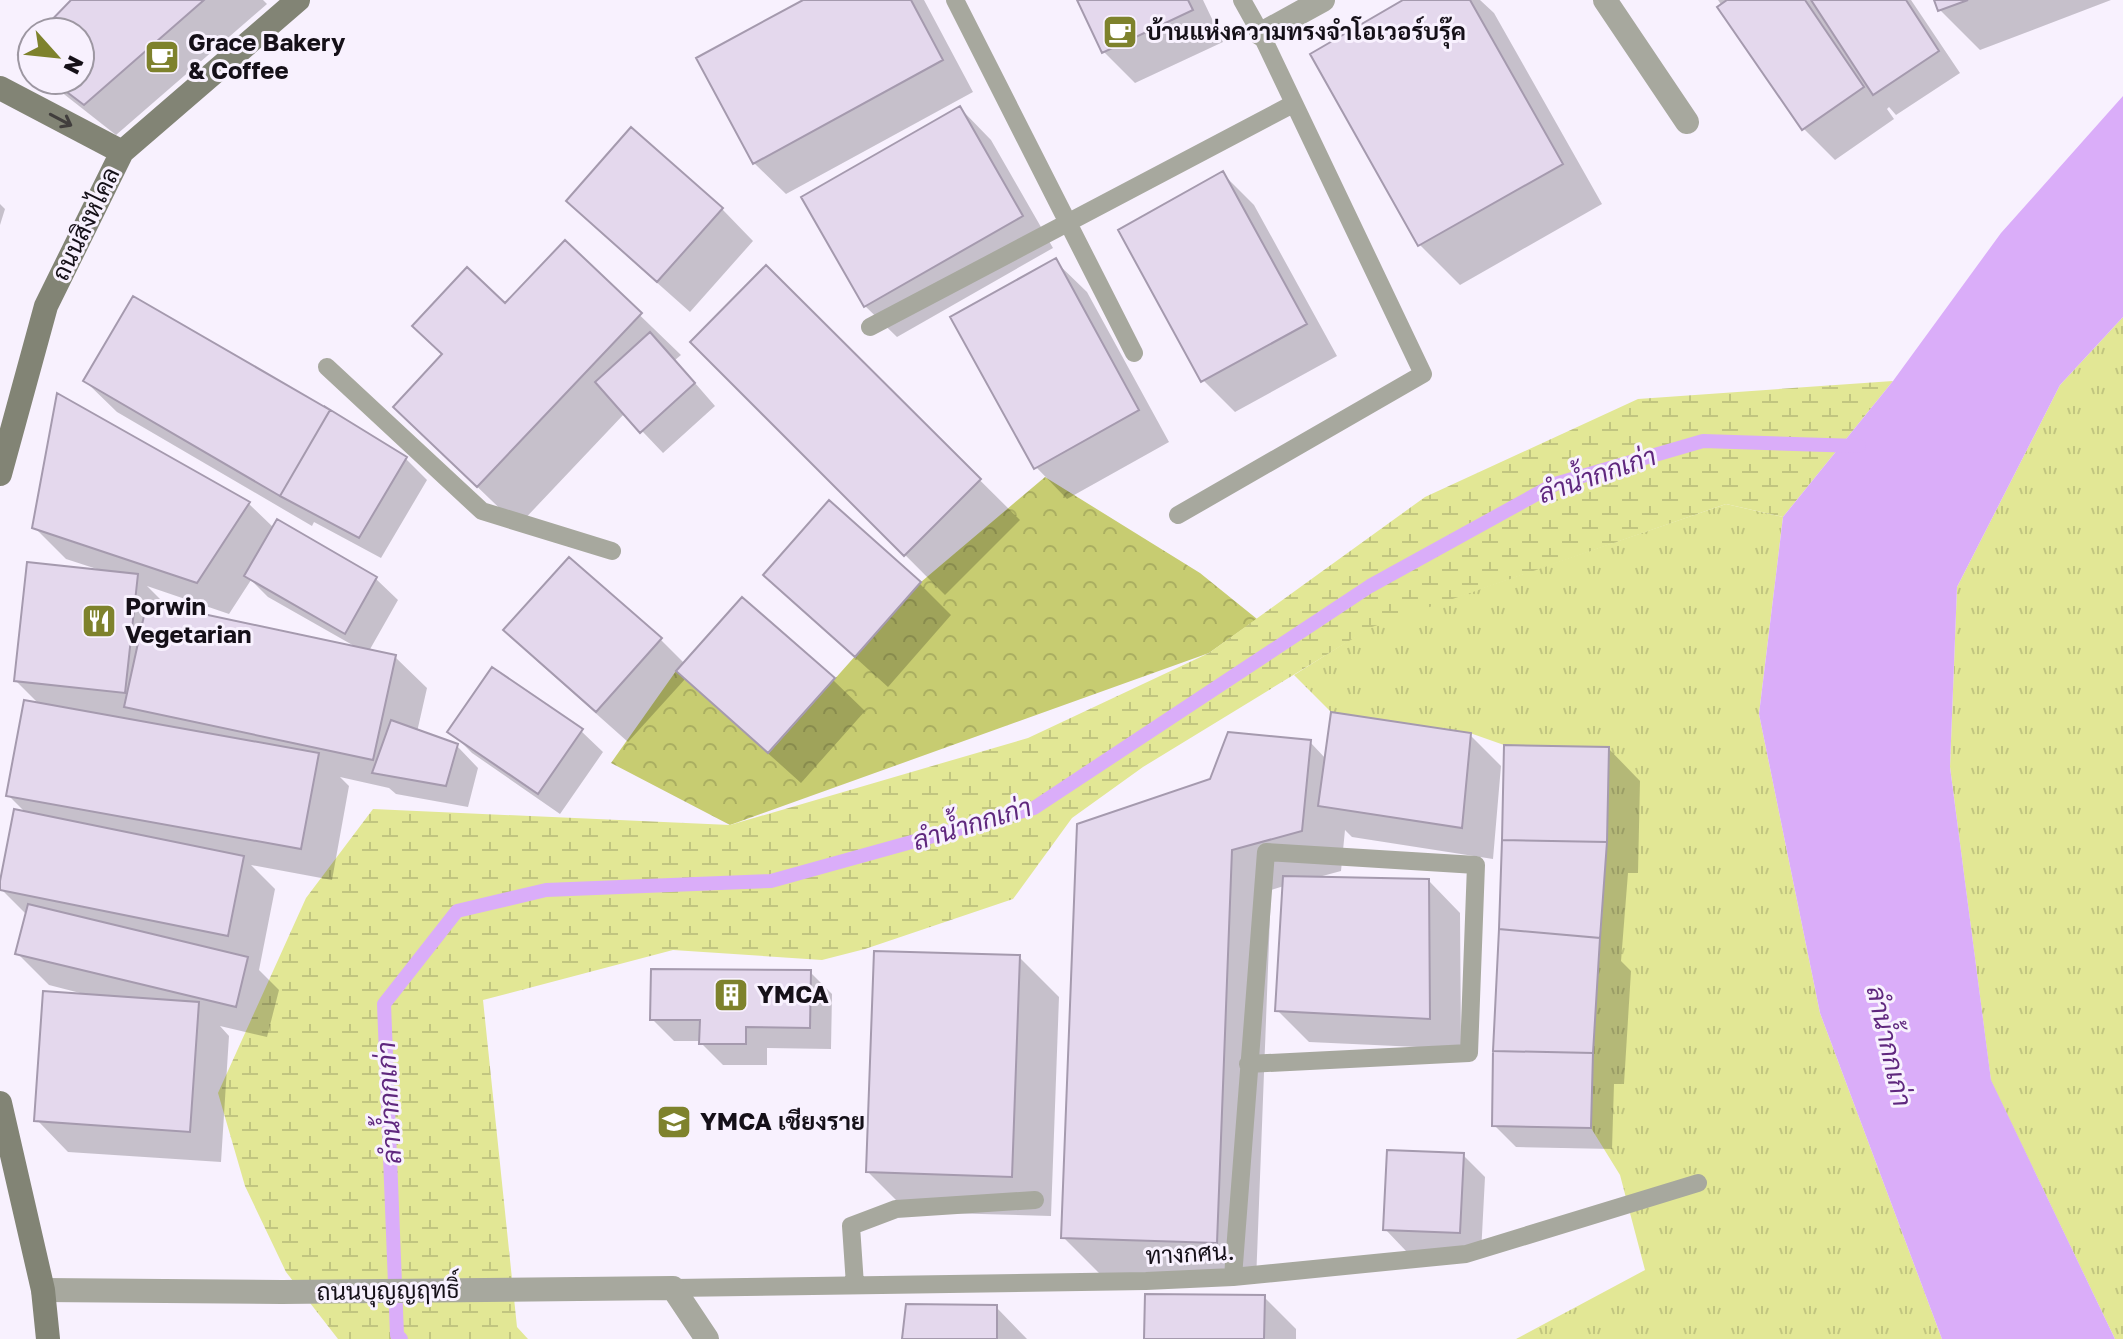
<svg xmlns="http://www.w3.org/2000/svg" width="2123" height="1339" font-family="'Golos Text',Sarabun,sans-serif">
  <defs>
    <pattern id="grass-tufts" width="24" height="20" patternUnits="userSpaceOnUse" patternTransform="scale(2)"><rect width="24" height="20" fill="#e2e795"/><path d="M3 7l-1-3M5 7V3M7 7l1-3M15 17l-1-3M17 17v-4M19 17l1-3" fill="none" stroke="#c1c580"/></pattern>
    <pattern id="forest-crowns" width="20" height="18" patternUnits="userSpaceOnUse" patternTransform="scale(2)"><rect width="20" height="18" fill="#c7cc71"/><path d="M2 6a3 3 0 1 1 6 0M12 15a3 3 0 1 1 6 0" fill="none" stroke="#aaae61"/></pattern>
    <pattern id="wetland-marsh" width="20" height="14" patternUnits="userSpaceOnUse" patternTransform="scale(2)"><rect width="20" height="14" fill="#e2e795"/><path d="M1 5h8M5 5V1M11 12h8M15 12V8" fill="none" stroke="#c1c580"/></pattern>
  </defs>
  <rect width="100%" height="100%" fill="#f8f1fe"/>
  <path fill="url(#grass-tufts)" d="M2123,317V1339H2115L1991,1081L1950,767L1957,587L2060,385Z
    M1726,504L1783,517L1759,714L1820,1013L1942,1339H1516L1645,1270L1620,1175L1591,1128L1593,1053L1607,842L1609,747L1504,745L1470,733L1331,712L1294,675L1372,626Z"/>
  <path fill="url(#forest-crowns)" d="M1045,477L1200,573L1257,619L1209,653L730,825L611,763L676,671L769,753L921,582Z"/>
  <path fill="url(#wetland-marsh)" d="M1893,381L1783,517L1726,504L1372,627L1143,767L1072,818L1013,899L865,949L822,960L673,950L483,1000L517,1327L528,1339H338L286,1272L245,1186L218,1093L306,898L373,809L730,825L1028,738L1209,653L1425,497L1638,399Z"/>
  <path fill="#daadf9" d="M2123,96V317L2060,385L1957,587L1950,767L1991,1080L2115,1339H1942L1820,1013L1759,714L1783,517L1893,381L2001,233Z"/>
  <path fill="#0003" fill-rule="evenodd" d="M74,0H263L267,4L116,135L46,80H80V32H43Z
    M808,0H924L973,92L786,194L754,163Z
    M1079,0H1203L1223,42L1135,83L1104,52Z
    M1407,0H1480L1494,13L1602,204L1460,285L1420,245L1312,55Z
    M1718,0H1911L1960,73L1896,115L1889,107L1887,109L1894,119L1835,160L1803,128Z
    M1936,0H2111L1980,50L1940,10Z
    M960,108L991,140L1053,248L897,337L865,306Z
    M1223,174L1254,205L1337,356L1235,412L1203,380Z
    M568,201L722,209L753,241L690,312L600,232Z
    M0,204L5,209L0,225Z
    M565,243L681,355L675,360L715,406L663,453L625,413L518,526L436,447L505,306Z
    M1055,261L1087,292L1169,442L1067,499L1036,467Z
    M766,268L1020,520L945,595L693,342Z
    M85,381L406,459L427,480L381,558L314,522L312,526L117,412Z
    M59,396L249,504L274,528L277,522L376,579L398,600L369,651L395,657L427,688L417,732L457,746L478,768L468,807L396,794L389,788L340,777L349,786L332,880L251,865L275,889L259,970L279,990L267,1037L220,1026L229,1036L221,1162L68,1152L37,1120L84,994L49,985L18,954L27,915L1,889L27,814L8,795L40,705L16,681L100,570L66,559L34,527ZM251,580L268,597L356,647L169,608L147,586L229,614Z
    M766,575L919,583L951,615L888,687L798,606Z
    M506,630L660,639L685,664L833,680L865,711L801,783L711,702L686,678L628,742L538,662Z
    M450,731H581L603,752L560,814L472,753Z
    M1470,735L1501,766L1493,859L1352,837L1345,830L1341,871L1315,878L1429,881L1460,913L1461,1049L1309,1042L1277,1010L1284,886L1271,890L1256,1282L1103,1277L1063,1237L1212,781L1310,742L1326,759Z
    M1609,749L1640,781L1638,873H1628L1621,961L1631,971L1624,1084H1614L1612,1149L1516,1147L1494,1125Z
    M1019,957L1059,997L1051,1216L908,1212L868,1172Z
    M810,972L832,994L831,1049L767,1048V1065H723L701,1043V1041H674L652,1019Z
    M1463,1155L1485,1177L1481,1254L1406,1251L1385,1229Z
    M1264,1297L1296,1329V1339H1146Z
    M996,1307L1027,1339H904Z"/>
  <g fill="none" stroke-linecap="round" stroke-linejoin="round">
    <path stroke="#daadf9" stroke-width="14" d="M401,1339L397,1335L384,1004L457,911L546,890L771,881L1034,808L1370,586L1555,484L1703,441L1859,446"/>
  </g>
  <path fill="#e4d8ed" stroke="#a59aae" stroke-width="2" d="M71,0H204L84,105L51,80H80V32H40Z
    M803,0H911L943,60L753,164L696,58Z
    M1077,0H1188L1193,10L1102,53Z
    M1403,0H1470L1563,164L1418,246L1310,54Z
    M1727,0H1805L1864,87L1802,130L1717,7Z
    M1811,0H1906L1939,51L1873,95Z
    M1934,0H1968L1938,11Z
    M32,40V66L18,55Z
    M960,106L1023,216L864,307L801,197Z
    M631,127L723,208L657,282L566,201Z
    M1223,171L1307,324L1201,382L1118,230Z
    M565,240L642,313L477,487L393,407L442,354L412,326L467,267L505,303Z
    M1056,258L1139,410L1034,469L950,317Z
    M766,265L981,479L904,556L690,342Z
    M133,296L330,410L280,496L83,381Z
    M650,332L695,383L640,433L595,382Z
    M57,393L250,502L197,583L32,528Z
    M324,406L407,457L359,538L280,496L330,410Z
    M829,500L921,582L855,657L763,575Z
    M277,519L377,577L345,634L244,576Z
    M569,557L662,638L596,712L503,630Z
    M27,562L138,574L125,693L14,681Z
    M742,597L835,678L768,753L676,671Z
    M147,602L396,655L373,760L124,707Z
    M492,667L583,729L538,794L447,732Z
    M24,700L319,753L301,849L6,796Z
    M1331,712L1471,733L1462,828L1318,806Z
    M391,720L458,744L446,786L372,773Z
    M1228,732L1311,740L1302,831L1232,850L1217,1243L1061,1238L1077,824L1210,779Z
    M1504,745L1609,747L1607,842L1502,840Z
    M14,809L244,856L228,936L0,890V881Z
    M1502,840L1607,842L1600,938L1499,929Z
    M1283,876L1429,879L1430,1019L1275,1011Z
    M28,904L248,957L236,1007L15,954Z
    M1499,929L1600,938L1593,1053L1493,1051Z
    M874,951L1020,955L1012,1177L866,1172Z
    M651,969L811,970L810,1028L746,1027V1044H699L700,1020H650Z
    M43,991L199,1002L190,1132L34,1121Z
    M1493,1051L1593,1053L1591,1128L1492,1126Z
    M1387,1150L1464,1153L1460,1233L1383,1230Z
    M1145,1294L1265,1295L1264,1339H1144Z
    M906,1304L997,1305V1339H902Z"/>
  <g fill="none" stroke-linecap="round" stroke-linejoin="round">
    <path stroke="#a7a89e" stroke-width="18" d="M955,0L1134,353
      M870,327L1293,104
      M327,367L482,511L612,551
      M1178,515L1423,374L1261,34L1242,0
      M1233,1277L1266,852L1476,865L1469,1053L1248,1064
      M855,1285L851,1226L896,1209L1035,1200
      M673,1288L1146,1281L1233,1277L1466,1254L1698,1183"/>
    <path stroke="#a7a89e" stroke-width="24" d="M1605,0L1687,122
      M1261,34L1323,0
      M43,1290L282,1292L673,1288L707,1339"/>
    <path stroke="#828475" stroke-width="24" d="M0,88L122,152
      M0,474L46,306L122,152L298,0
      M0,1103L43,1290L48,1339"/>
  </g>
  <defs><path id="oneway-shaft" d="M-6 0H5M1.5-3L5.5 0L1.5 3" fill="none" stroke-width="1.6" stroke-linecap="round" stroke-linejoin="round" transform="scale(2)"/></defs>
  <use stroke="#413e3d" href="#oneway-shaft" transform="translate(61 120) rotate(28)"/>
  <defs>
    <g id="cafe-square" transform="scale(1.8)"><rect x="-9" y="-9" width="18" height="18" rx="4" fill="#7e822c" stroke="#f8f1fe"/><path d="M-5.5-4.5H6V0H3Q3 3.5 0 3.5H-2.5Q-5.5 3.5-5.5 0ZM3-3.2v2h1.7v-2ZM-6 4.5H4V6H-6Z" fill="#fff"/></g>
    <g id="restaurant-square" transform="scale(1.8)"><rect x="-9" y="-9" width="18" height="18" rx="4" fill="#7e822c" stroke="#f8f1fe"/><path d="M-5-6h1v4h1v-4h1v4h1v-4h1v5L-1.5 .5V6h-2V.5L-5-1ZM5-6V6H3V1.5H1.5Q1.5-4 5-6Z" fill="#fff"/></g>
    <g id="building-square" transform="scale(1.8)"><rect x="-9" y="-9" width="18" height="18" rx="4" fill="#7e822c" stroke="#f8f1fe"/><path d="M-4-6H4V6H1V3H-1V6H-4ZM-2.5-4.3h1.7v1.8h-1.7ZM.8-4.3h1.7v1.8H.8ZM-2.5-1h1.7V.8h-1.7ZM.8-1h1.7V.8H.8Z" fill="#fff"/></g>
    <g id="school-square" transform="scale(1.8)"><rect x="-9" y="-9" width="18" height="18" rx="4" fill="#7e822c" stroke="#f8f1fe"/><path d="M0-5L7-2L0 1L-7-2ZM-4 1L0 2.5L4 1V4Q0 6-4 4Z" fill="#fff"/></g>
  </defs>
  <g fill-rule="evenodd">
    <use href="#cafe-square" x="1120" y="32"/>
    <use href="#cafe-square" x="162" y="57"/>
    <use href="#restaurant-square" x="99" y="621"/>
    <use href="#building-square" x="731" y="995"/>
    <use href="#school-square" x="674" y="1122"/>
  </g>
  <g text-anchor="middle" stroke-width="6" stroke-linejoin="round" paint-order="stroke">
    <g font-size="24" font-weight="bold" fill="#151018" stroke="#f8f1fe" text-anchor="start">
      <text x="1146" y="40">บ้านแห่งความทรงจำโอเวอร์บรุ๊ค</text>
      <text x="188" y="51">Grace Bakery<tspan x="188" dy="28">&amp; Coffee</tspan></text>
      <text x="125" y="615">Porwin<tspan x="125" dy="28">Vegetarian</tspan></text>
      <text x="757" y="1003">YMCA</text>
      <text x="700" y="1130">YMCA เชียงราย</text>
    </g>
    <g font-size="24" fill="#151018" stroke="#f8f1fe">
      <text transform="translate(86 224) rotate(-64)" y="8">ถนนสิงหไคล</text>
      <text transform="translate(1190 1254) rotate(-3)" y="8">ทางกศน.</text>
      <text transform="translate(388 1291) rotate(-1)" y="8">ถนนบุญญฤทธิ์</text>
    </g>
    <g font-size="26" font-style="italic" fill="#5f277e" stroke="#f8f1fe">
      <text transform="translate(1597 475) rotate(-19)" y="9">ลำน้ำกกเก่า</text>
      <text transform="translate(972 824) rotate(-17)" y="9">ลำน้ำกกเก่า</text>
      <text transform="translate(1889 1046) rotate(77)" y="9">ลำน้ำกกเก่า</text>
      <text transform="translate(389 1103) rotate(-93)" y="9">ลำน้ำกกเก่า</text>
    </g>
  </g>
  <g transform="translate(56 56) rotate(117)"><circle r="38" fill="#f8f1fe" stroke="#9d97a2" stroke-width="2"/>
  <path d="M0-6L14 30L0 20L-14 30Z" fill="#7e822c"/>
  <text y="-12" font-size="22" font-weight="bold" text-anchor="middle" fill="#151018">N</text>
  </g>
</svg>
